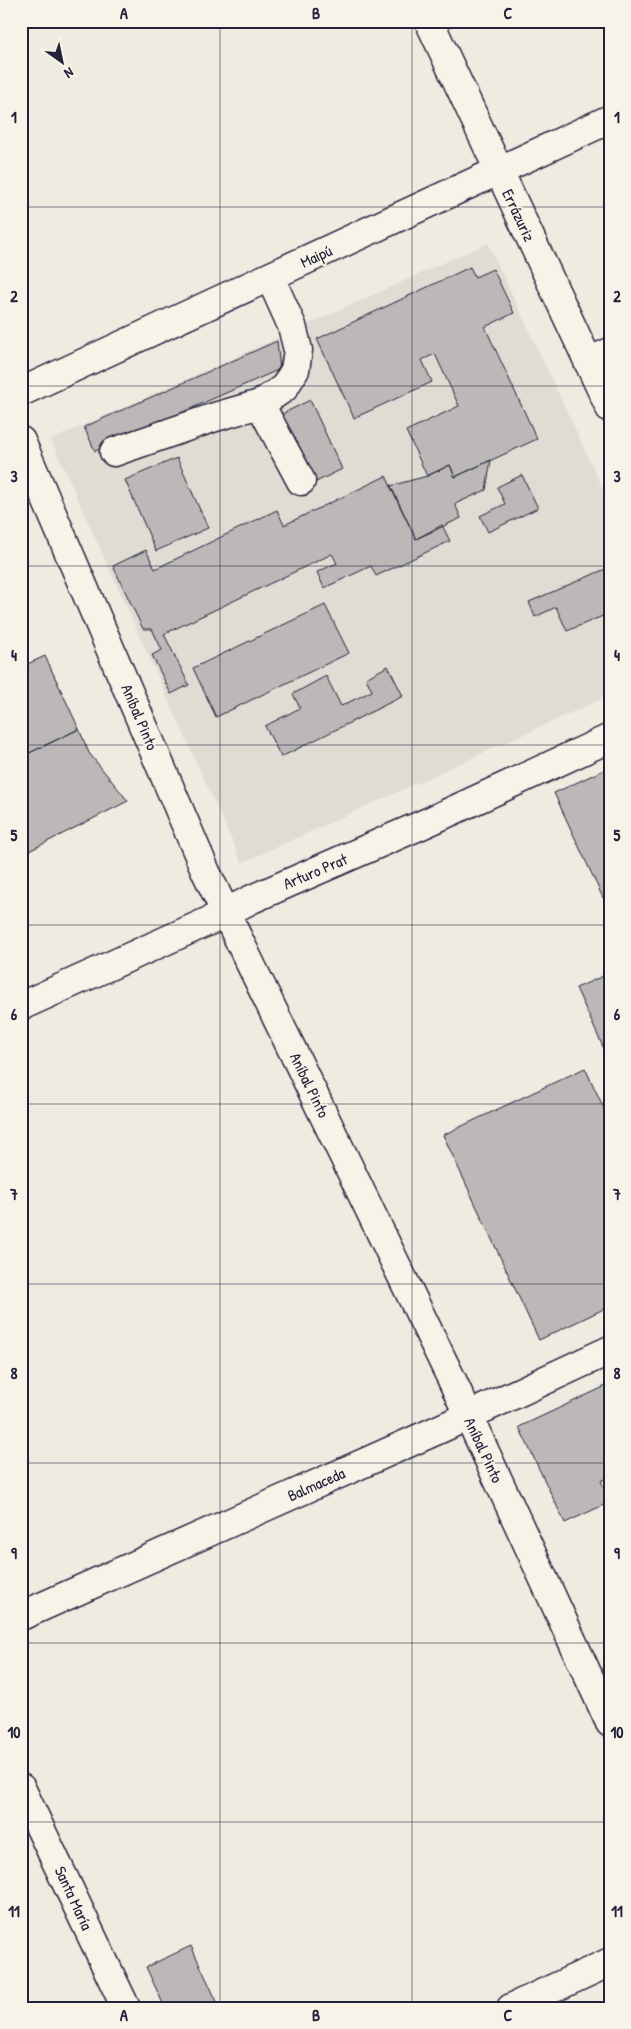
<svg xmlns="http://www.w3.org/2000/svg" width="631" height="2029" font-family="'Patrick Hand',sans-serif">
  <rect width="100%" height="100%" fill="#eeebe1"/>
  <filter id="ink" filterUnits="userSpaceOnUse"><feTurbulence type="fractalNoise" baseFrequency=".02" numOctaves="2"/><feDisplacementMap in="SourceGraphic" scale="10" xChannelSelector="R" yChannelSelector="G"/><feConvolveMatrix kernelMatrix="1 2 1 2 8 2 1 2 1" color-interpolation-filters="sRGB"/></filter>
  <g filter="url(#ink)">
    <path fill="#dfdcd4" d="M488,243L610,504V695L242,863L51,440Z"/>
    <path fill="#bbb8b7" stroke="#22223b" d="M470,267L475,277L493,269L514,313L485,327L537,439L455,477L450,465L427,476L406,431L459,406L435,354L422,360L432,382L354,418L317,339Z
      M277,341L280,369L95,451L84,427Z
      M310,400L342,469L314,483L282,414Z
      M177,458L208,528L156,551L125,480Z
      M491,460L486,490L455,504L461,518L416,539L390,486L427,476L450,465L455,477Z
      M522,475L538,508L488,532L480,516L505,504L497,487Z
      M386,476L416,539L442,525L450,541L376,576L371,566L324,588L317,572L337,563L332,554L164,634L189,685L171,694L152,655L162,650L152,629H143L113,566L146,550L155,569L277,510L284,525Z
      M610,567V613L567,631L556,607L535,617L529,602Z
      M325,605L349,653L216,717L193,668Z
      M45,656L79,729L21,757V667Z
      M388,666L403,696L281,757L265,726L300,708L293,694L326,676L341,706L372,691L366,678Z
      M79,729L89,753L128,801L21,855V757Z
      M610,767V895L603,898L554,793Z
      M610,973V1062L576,988Z
      M585,1068L610,1121V1306L539,1340L443,1135Z
      M610,1384V1477L601,1481L610,1502L565,1523L519,1427Z
      M191,1946L220,2008H165L146,1967Z"/>
    <g fill="none" stroke-linecap="round" stroke-linejoin="round">
      <g stroke="#22223b" stroke-width="31">
        <path id="minor" d="M429,21L610,408
          M588,362L610,352
          M21,392L610,119
          M260,404L301,481
          M21,441L206,872L452,1380L610,1723
          M114,452L215,417L260,404L284,388L295,370L298,350L292,326L270,277
          M21,1788L126,2008"/>
      </g>
      <g stroke="#22223b" stroke-width="31">
        <path id="major" d="M21,1006L209,921L252,899L428,822L610,738
          M21,1616L442,1428L610,1350
          M511,2008L610,1962"/>
      </g>
      <use href="#minor" stroke="#f7f3e8" stroke-width="28"/>
      <use href="#major" stroke="#f7f3e8" stroke-width="28"/>
    </g>
  </g>
  <path fill="none" stroke="#22223b" stroke-width="1" stroke-opacity="0.55" d="M220,21V2008M412,21V2008M21,207H610M21,386H610M21,566H610M21,745H610M21,925H610M21,1104H610M21,1284H610M21,1463H610M21,1643H610M21,1822H610"/>
  <g text-anchor="middle" stroke-width="4" stroke-linejoin="round" paint-order="stroke">
    <g font-size="16" fill="#22223b" stroke="#f7f3e8">
      <text transform="translate(519 215) rotate(65)" y="6">Errázuriz</text>
      <text transform="translate(316 256) rotate(-25)" y="6">Maipú</text>
      <text transform="translate(140 717) rotate(67)" y="6">Aníbal Pinto</text>
      <text transform="translate(315 871) rotate(-23)" y="6">Arturo Prat</text>
      <text transform="translate(310 1085) rotate(64)" y="6">Aníbal Pinto</text>
      <text transform="translate(484 1450) rotate(65)" y="6">Aníbal Pinto</text>
      <text transform="translate(316 1484) rotate(-24)" y="6">Balmaceda</text>
      <text transform="translate(74 1898) rotate(65)" y="6">Santa María</text>
    </g>
  </g>
  <rect width="631" height="2029" fill="none" stroke="#f7f3e8" stroke-width="55"/>
  <g transform="translate(62 62) rotate(147)" stroke="#f7f3e8" stroke-width="4" paint-order="stroke">
  <path d="M0-4L9 19L0 12L-9 19Z" fill="#22223b"/>
  <text y="-8" font-size="14" font-weight="bold" text-anchor="middle" fill="#22223b">N</text>
  </g>
  <rect x="28" y="28" width="576" height="1974" fill="none" stroke="#22223b" stroke-width="2"/>
  <g font-size="16" text-anchor="middle" font-weight="bold" fill="#22223b">
    <text x="124" y="19">A</text>
    <text x="316" y="19">B</text>
    <text x="508" y="19">C</text>
    <text x="14" y="123">1</text>
    <text x="617" y="123">1</text>
    <text x="14" y="302">2</text>
    <text x="617" y="302">2</text>
    <text x="14" y="482">3</text>
    <text x="617" y="482">3</text>
    <text x="14" y="661">4</text>
    <text x="617" y="661">4</text>
    <text x="14" y="841">5</text>
    <text x="617" y="841">5</text>
    <text x="14" y="1020">6</text>
    <text x="617" y="1020">6</text>
    <text x="14" y="1200">7</text>
    <text x="617" y="1200">7</text>
    <text x="14" y="1379">8</text>
    <text x="617" y="1379">8</text>
    <text x="14" y="1559">9</text>
    <text x="617" y="1559">9</text>
    <text x="14" y="1738">10</text>
    <text x="617" y="1738">10</text>
    <text x="14" y="1917">11</text>
    <text x="617" y="1917">11</text>
    <text x="124" y="2021">A</text>
    <text x="316" y="2021">B</text>
    <text x="508" y="2021">C</text>
  </g>
</svg>
